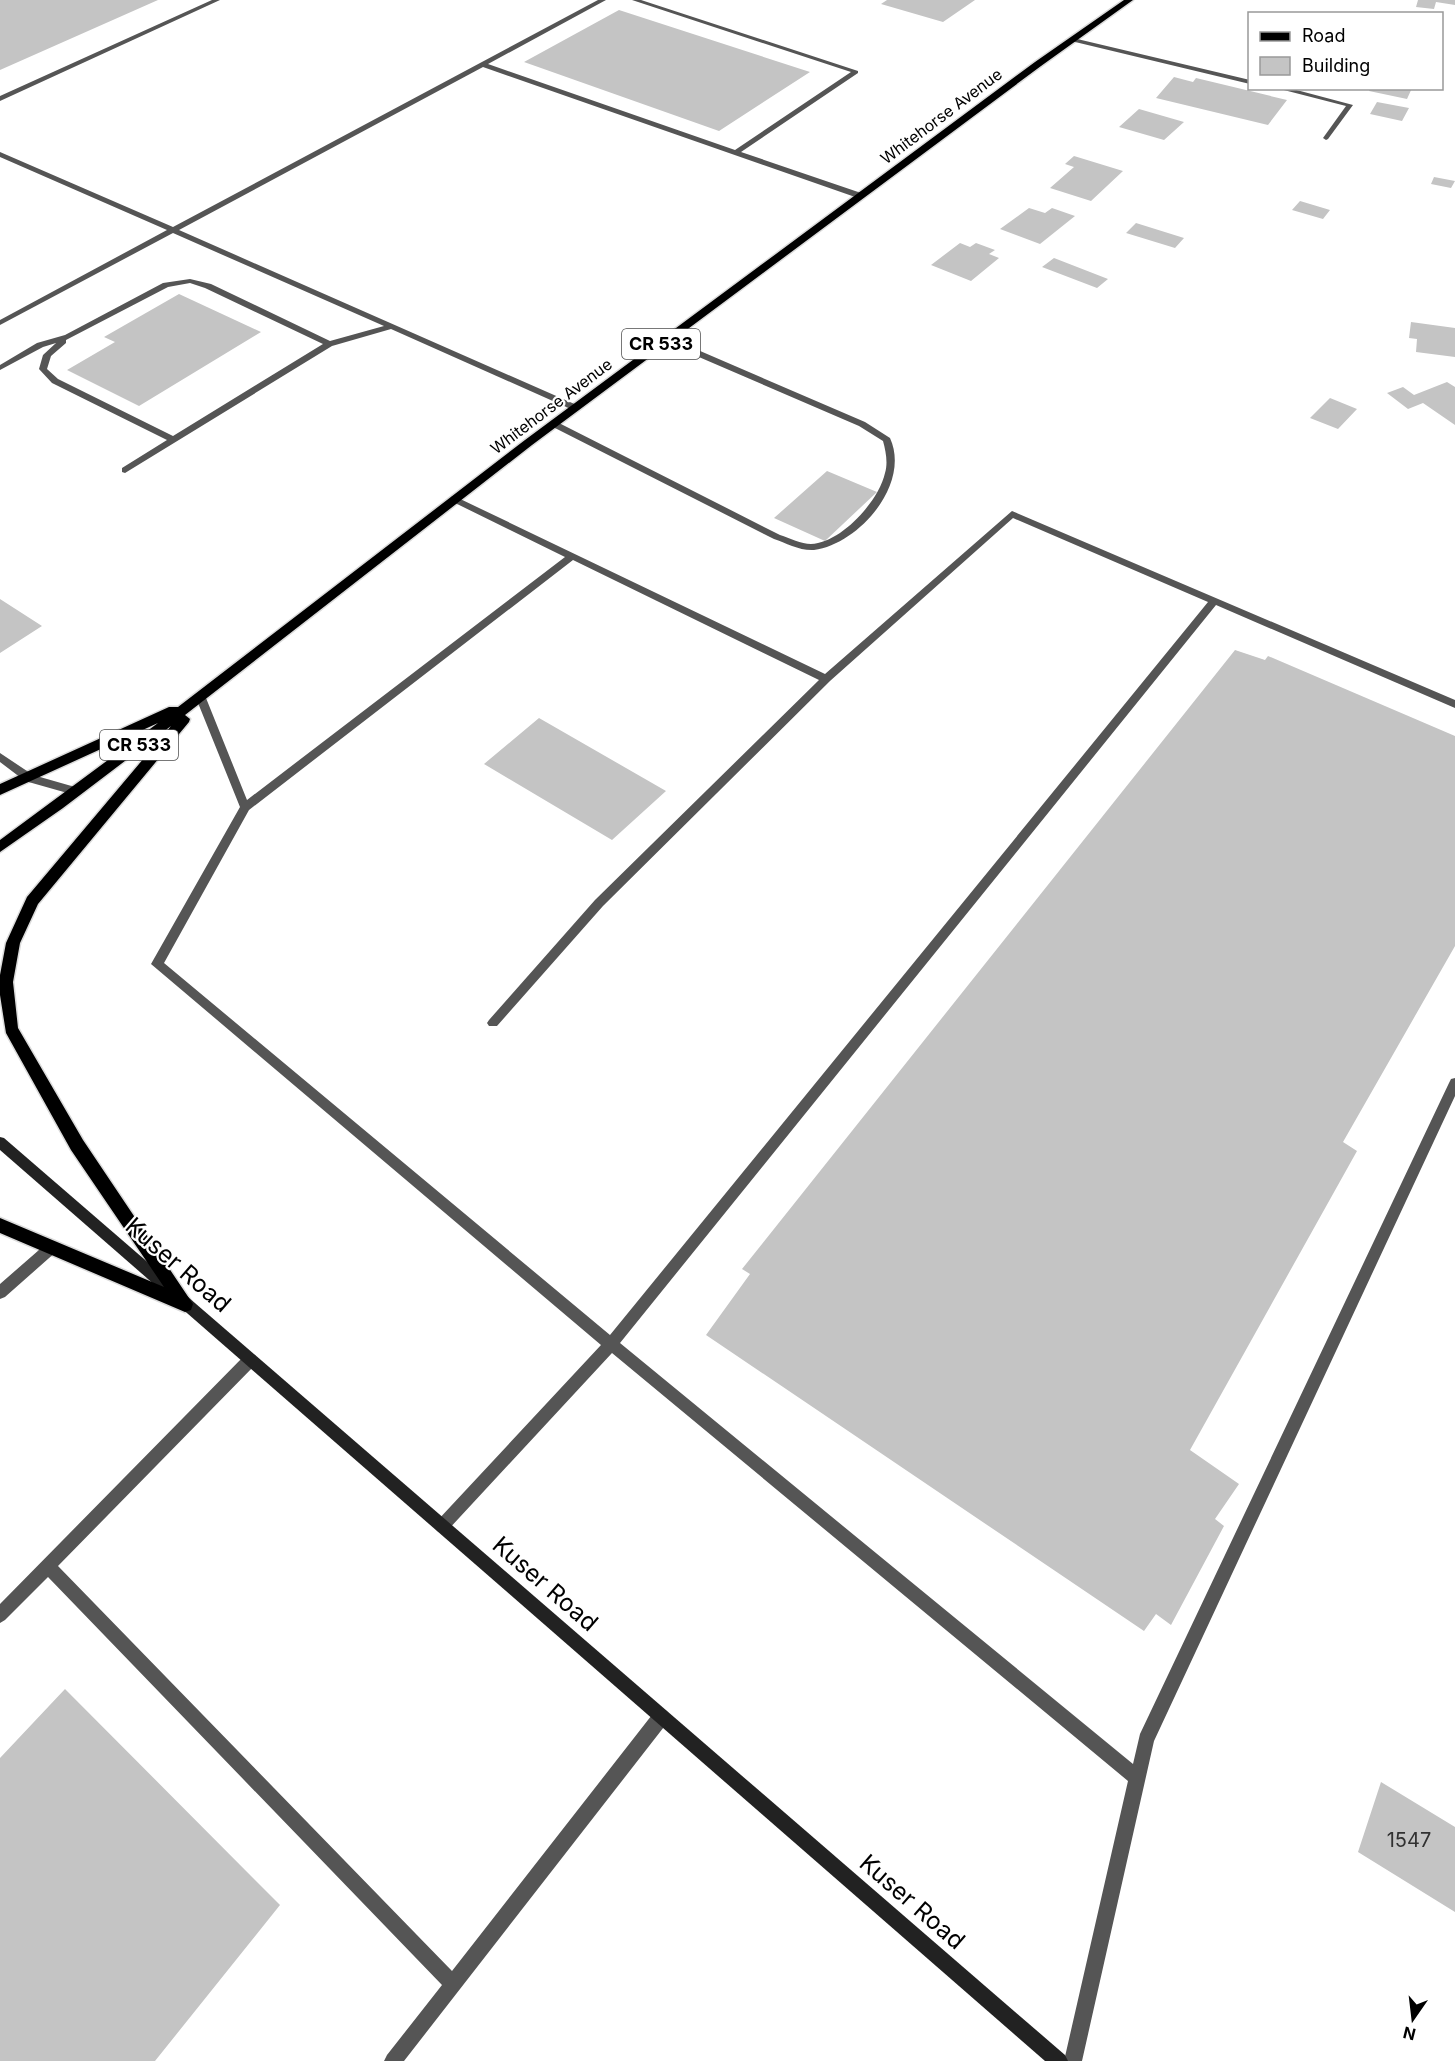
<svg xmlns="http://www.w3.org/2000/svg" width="1455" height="2061" font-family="Inter,sans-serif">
  <rect width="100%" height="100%" fill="#fff"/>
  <path fill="#c4c4c4" d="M0,0H158L0,70Z
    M887,0H975L943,22L881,4Z
    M1418,0H1455V5L1436,2L1434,9L1416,7Z
    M619,10L810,72L719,131L524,62Z
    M1174,77L1193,82L1196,78L1287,100L1268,125L1156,98Z
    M1370,88H1412L1407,99L1369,91Z
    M1377,102L1409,108L1402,121L1370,114Z
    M1139,109L1184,122L1164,140L1119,127Z
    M1074,156L1123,171L1091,201L1050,188L1074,167L1065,164Z
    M1434,177L1455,181L1451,188L1431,184Z
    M1300,201L1330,210L1323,219L1292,210Z
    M1029,208L1045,213L1052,208L1075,216L1040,244L1000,229Z
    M1136,223L1184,238L1175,248L1126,233Z
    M960,243L970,247L976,243L995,250L989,254L999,258L971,281L931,265Z
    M1054,258L1108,279L1097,288L1042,267Z
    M179,294L261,332L139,406L67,370L115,342L104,337Z
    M1411,322L1455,328V357L1416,352L1417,339L1409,338Z
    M1447,382L1455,387V425L1423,403L1408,409L1387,393L1403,387L1414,395Z
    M1330,398L1357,409L1338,429L1310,418Z
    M827,471L877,492L825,541L774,518Z
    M0,599L42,626L0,653Z
    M1235,650L1265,660L1268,656L1455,736V946L1343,1142L1357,1151L1190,1450L1239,1484L1215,1519L1224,1526L1171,1625L1156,1614L1144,1631L706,1335L750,1274L742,1269Z
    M539,718L666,791L612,840L484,764Z
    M65,1689L280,1905L155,2061H0V1758Z
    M1381,1782L1455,1827V1912L1358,1852Z"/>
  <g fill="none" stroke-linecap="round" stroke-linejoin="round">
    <g stroke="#dbdbdb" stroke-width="3">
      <path id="primary" d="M1124,0H1133L1041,66L532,445L185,715L190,719L189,722L38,904L20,943L13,982L18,1028L83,1140L193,1304L191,1310L185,1312L0,1233V1218L164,1287L71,1150L6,1033L0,995V975L6,943L27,897L171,726L63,808L0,852V840L158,723L0,795V784L169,707H178L525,440L1035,62Z"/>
    </g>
    <path fill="#555" fill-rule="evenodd" d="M212,0H220L0,101V96Z
      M598,0H606L488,64L735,150L851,72L632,0H641L858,71V73L741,152L864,194V198H858L483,67L179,230L579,406V410H573L391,329L332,346L125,473L122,472V468L167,440L52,383L39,369L43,355L56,343L43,347L0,370V365L37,343L65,335L163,283L190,279L211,284L330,341L384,326L173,233L0,325V320L167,230L0,157V152L173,227ZM190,283L205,288L323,344L173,436L58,379L47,369L51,356L66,343V340L168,287Z
      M1073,38L1250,80V84L1071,41L1070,40Z
      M1276,88H1289L1353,105L1328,139L1326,140L1323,138L1346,106Z
      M664,338H670L865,422L890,438C911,484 859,544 814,550C800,551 786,543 774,539L551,426V422H557L780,535C790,538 801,544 811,544C841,543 879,501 885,473C888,463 886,452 883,441L859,426L664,342Z
      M454,496L825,674L1012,511L1455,700V708L1216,605L620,1343L1133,1764L1140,1734L1449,1083L1451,1079L1455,1078V1096L1154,1741L1082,2061H1064L1128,1781L612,1353L447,1531L442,1533L437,1531L435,1526L437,1521L601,1345L151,964L240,807L196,698L197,696H205L206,698L247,800L565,557L451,501V497ZM1013,518L1208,602L610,1335L164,963L249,810L573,560L819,680L595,900L489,1020L487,1023L489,1026H497L603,906L830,681Z
      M0,753L33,775L82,789L83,792L78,796L25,781L0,762Z
      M52,1241L57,1243L59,1247L57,1251L5,1297L0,1299V1284L47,1243Z
      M250,1353L255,1355L257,1360L255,1365L58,1566L452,1971L655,1711L661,1709L667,1711L669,1717L667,1723L404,2061H384L387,2055L442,1985L48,1577L5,1620L0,1623V1604L245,1355Z"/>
    <path fill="#222" fill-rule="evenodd" d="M0,1137L4,1138L1065,2055L1068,2061H1045L0,1150Z"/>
    <use href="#primary" fill="#000" fill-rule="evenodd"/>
  </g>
  <g text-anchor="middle" stroke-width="4.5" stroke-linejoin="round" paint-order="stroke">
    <g font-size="16" fill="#000" stroke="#fff">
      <text transform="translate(941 116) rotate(-37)" y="6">Whitehorse Avenue</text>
      <text transform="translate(551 406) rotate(-37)" y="6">Whitehorse Avenue</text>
    </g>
    <g fill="#fff" stroke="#4c4c4c" stroke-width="1.5">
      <rect x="622" y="329" width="78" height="30" rx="4.5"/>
      <rect x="100" y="730" width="78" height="30" rx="4.5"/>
    </g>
    <g font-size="18" font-weight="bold" fill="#000">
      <text x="661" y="350">CR 533</text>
      <text x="139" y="751">CR 533</text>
    </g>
    <g font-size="20" fill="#313131">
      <text x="1409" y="1847">1547</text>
    </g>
    <g font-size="24" fill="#000" stroke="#fff">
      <text transform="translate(178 1265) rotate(41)" y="8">Kuser Road</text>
      <text transform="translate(545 1584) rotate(41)" y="8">Kuser Road</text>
      <text transform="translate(912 1902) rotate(41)" y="8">Kuser Road</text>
    </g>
  </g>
  <rect x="1248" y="12" width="195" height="78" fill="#ffffff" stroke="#999999" stroke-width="1.5"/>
  <rect x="1260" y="32" width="30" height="9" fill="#000000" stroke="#999999" stroke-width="1.5"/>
  <text x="1302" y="42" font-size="18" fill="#000000">Road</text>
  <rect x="1260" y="57" width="30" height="18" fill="#c4c4c4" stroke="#999999" stroke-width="1.5"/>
  <text x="1302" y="72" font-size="18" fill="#000000">Building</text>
  <g transform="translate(1413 2019) rotate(194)" stroke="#ffffff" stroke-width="4.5" paint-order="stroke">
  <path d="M0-4.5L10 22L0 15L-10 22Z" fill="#000000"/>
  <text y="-9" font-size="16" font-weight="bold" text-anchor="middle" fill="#000000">N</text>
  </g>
</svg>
